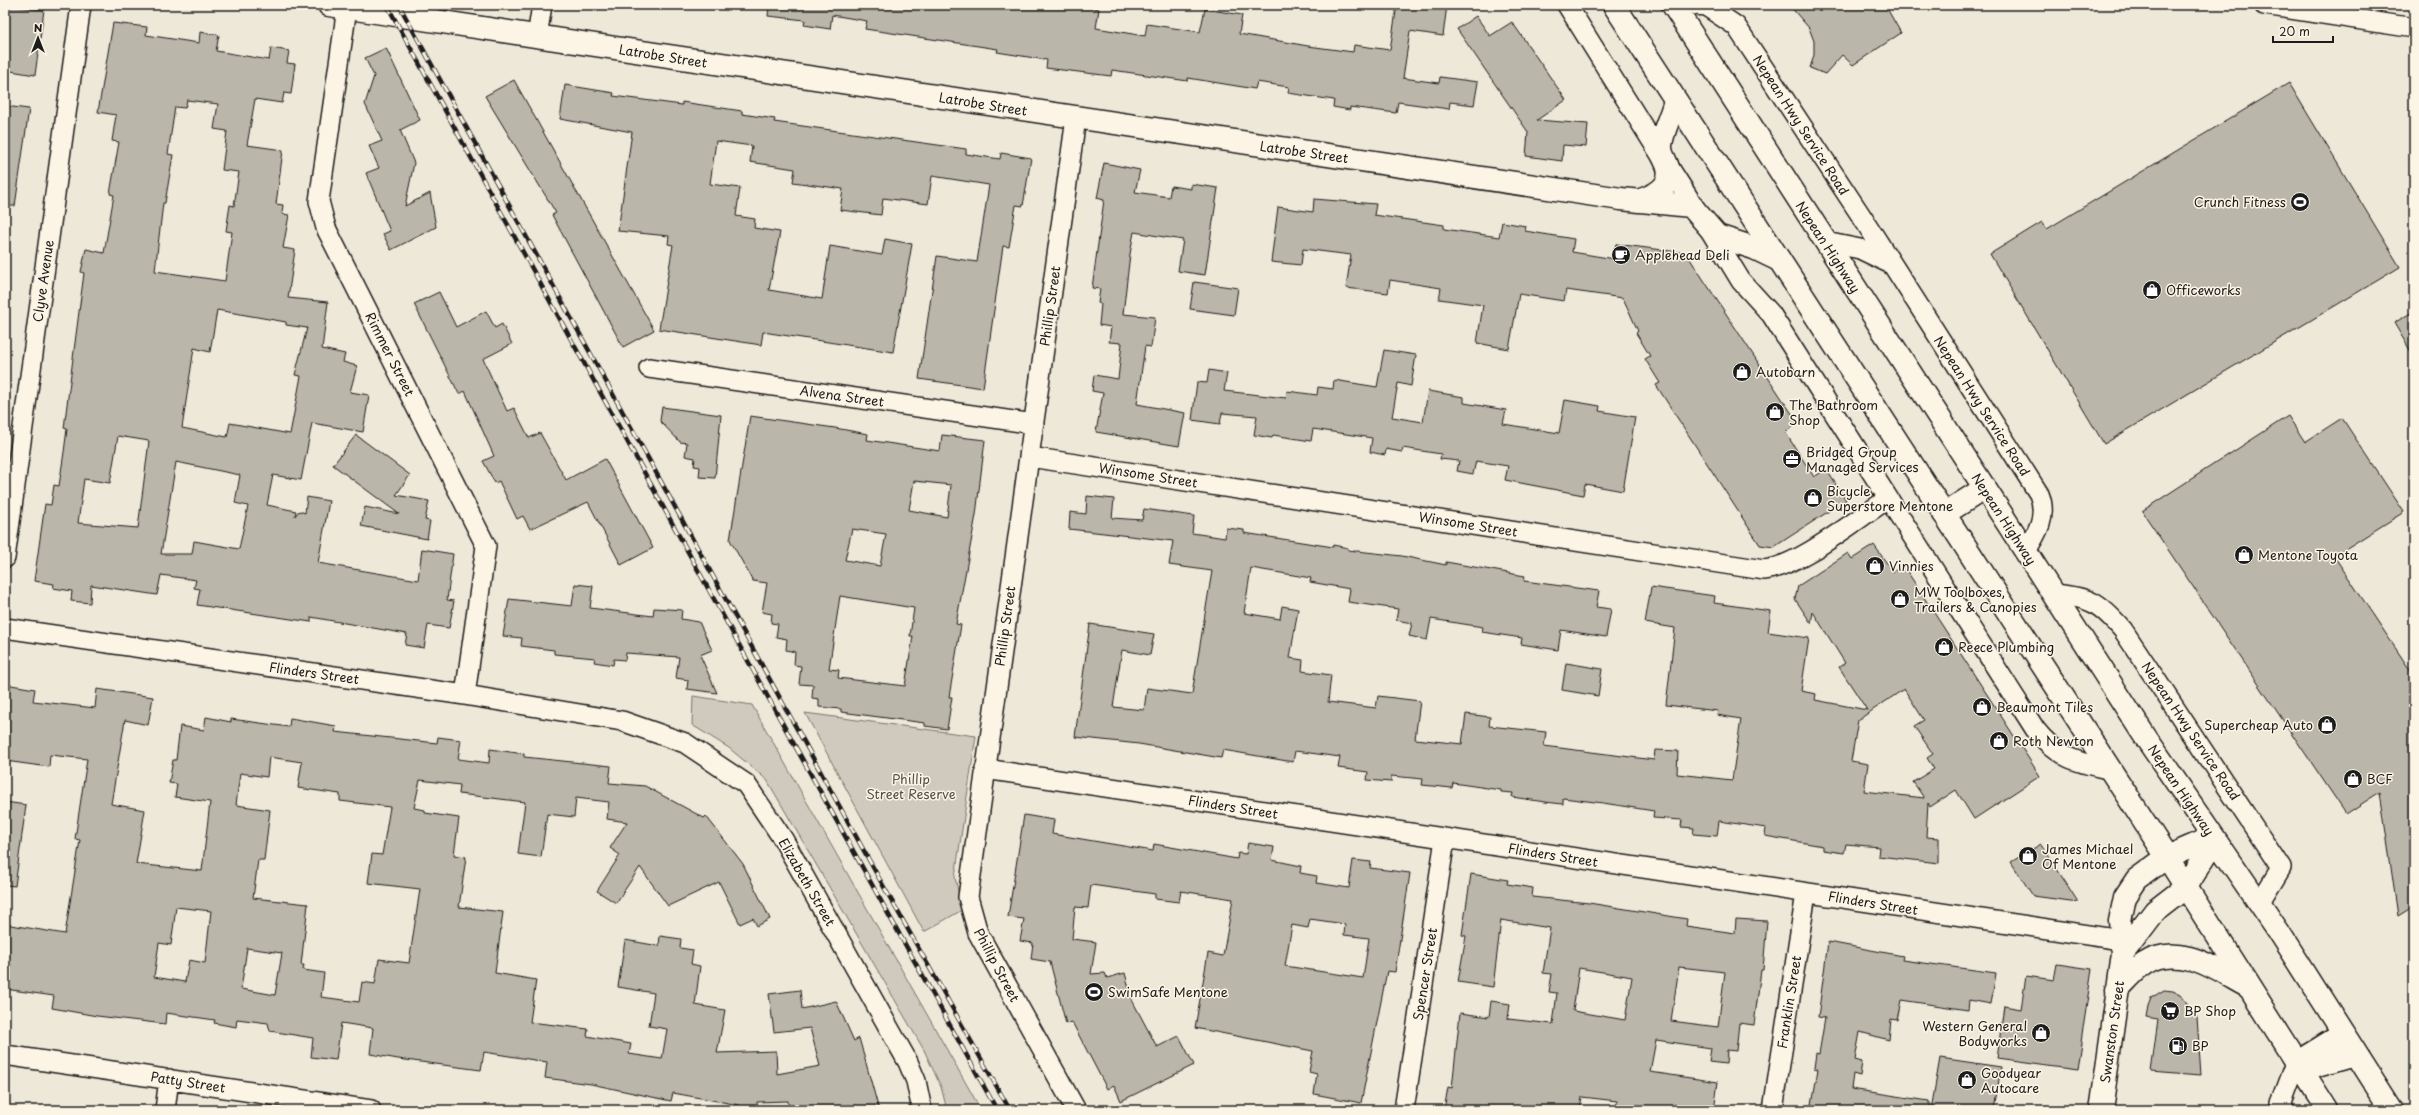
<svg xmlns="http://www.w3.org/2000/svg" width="2419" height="1115" font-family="'Playpen Sans',sans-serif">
  <rect width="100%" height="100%" fill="#eee8d9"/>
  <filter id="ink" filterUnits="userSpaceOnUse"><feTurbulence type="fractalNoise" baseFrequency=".025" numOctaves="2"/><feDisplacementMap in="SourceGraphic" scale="8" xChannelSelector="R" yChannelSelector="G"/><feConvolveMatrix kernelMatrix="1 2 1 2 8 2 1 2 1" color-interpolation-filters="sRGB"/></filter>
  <g filter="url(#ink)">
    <path fill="#cfcabd" stroke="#76736c" d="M693,696L752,705L981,1110H947L941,1087L924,1050L767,780L729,748L692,725Z
      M805,713L976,736L955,877L962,910L924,932Z"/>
    <path fill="#bab6aa" stroke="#1c1c1c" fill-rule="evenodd" d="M5,5L44,10L35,75L5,70Z
      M769,5H1077L1099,9L1096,28L1145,36L1147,24L1200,32L1205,9L1242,15L1239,34L1308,46L1353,52L1354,45L1390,50L1397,5H1447L1443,36L1410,31L1403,78L1439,83L1440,77L1478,82L1474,105L1450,102L1449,109L1398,102L1396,113L1350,107V110L1333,107L1334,100L1288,93L1289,87L1257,82L1255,89L1188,78V81L1112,70L1111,76L1046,68L1047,60L997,52L998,49L865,29L867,21L832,15L830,29L804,25L805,20L768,16Z
      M1789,5H1885L1901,33L1853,65L1842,55L1825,74L1810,68L1814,55V41L1809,28Z
      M1476,16L1490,36L1512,22L1566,100L1537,120L1588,124L1586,147L1563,145L1562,161L1526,156L1528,132L1457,29Z
      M113,23L147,27L146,35L199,43L200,32L219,35L216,51L269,60L271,48L289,51L287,63L295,64L291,94L284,93L282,103L255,99L247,145L283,150L276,204L283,205L282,214L289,215L283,248L295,250L288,298L328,302L322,349L345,354L343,362L357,366L350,392L369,395L363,432L312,423L301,480L273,475L267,505L296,511L295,516L299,511L305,513L307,497L329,501L318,563L418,580L422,549L453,554L447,600L454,601L449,628L428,625L424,648L405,645L407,634L311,617V622L197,605L200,589L194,588L196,580L161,575L157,595L91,585L90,603L71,601L72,591L53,588L54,584L34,581L45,504L51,505L54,485L59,486L64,452L67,429L64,428L84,273L81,272L86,249L104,253L114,195L110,194L119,142L112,141L116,115L98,112ZM187,100L218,104L214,129L227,131L222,170L239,172L234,206L230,205L226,231L232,232L225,281L155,271L163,203H165L173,155L168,154L175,107L185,108ZM217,310L286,322V325L307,328L295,375L301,376L290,434L230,423L227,437L182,428L194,348L210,352ZM118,436L149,441L138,528L78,523L84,479L110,483ZM176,462L240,475L235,503L248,506L239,549L194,541L192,554H161Z
      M386,48L420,120L400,130L414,163L405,206L430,193L436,227L391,250L383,234L390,231L366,173L379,168L369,146L382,141L365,104L374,76L365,58Z
      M514,80L654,330L623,347L552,215L556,213L485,96Z
      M2289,83L2400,267L2104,444L1990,254L2042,222L2047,229Z
      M565,85L614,93L613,96L682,105V102L742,111V114L775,119L774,122L966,149V154L1000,159L1001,153L1031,158L1023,206L1016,205L1009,247L1003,246L983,388L919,379L937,256L977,262L989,185L932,176L928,204L883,198L881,215L840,210L843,189L793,182L795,169L750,162L752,146L716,141L710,184L740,188L736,216L755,219L754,228L780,232L769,290L822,299L830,246L882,255L885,239L912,244L893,352L763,332L761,345L659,329L673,245L668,244L669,236L618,231L632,132L560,119Z
      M5,106L29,109L15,206H5Z
      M1104,163L1140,170L1135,192L1169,197L1171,186L1191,189V184L1218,188L1205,275L1178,271L1183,240L1134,232L1130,254L1123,314L1155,317L1151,347L1145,346L1137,404L1185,413L1179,446L1096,432L1103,393L1092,391L1094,375L1118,379L1122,343L1109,342L1111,327L1099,325L1101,304L1098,303L1100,289L1092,288L1104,200L1097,198Z
      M1314,199L1376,204L1374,215L1444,225V229L1499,237L1502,222L1526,226L1525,231L1574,239L1572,252L1614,259L1616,244L1686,253L1798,423L1785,432L1814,477L1826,469L1846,500L1774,547L1760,545L1656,385L1660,383L1645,359L1650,356L1636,333L1638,331L1623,298L1566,290L1564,301L1519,294L1509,349L1477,343L1483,305L1439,299L1441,288L1390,280L1388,293L1346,288L1351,255L1303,249L1301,265L1271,262L1278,207L1313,212Z
      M1194,282L1238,288L1234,315L1190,309Z
      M439,292L456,327L486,311L495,328L502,324L512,344L483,359L507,411L514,408L529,438L540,433L566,480L605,459L653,548L621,565L588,502L530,529L523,516L517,519L499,481L495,483L483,461L494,456L465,391L459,394L414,304Z
      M2414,311V357L2394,323Z
      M1384,350L1416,355L1411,386L1398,383L1392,417L1423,422L1428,391L1464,397V403L1506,410L1503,424L1559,433L1565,400L1600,406L1599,411L1635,417L1623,491L1585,484L1583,495L1505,480L1508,466L1476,461L1473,474L1457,471L1459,461L1440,459L1441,454L1403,448L1402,452L1386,449L1385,455L1370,452L1372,438L1313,429L1311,441L1273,435L1272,438L1254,435L1257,416L1222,413L1220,424L1192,420L1197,382L1207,383L1209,370L1227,373L1224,391L1286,398L1287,391L1317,395L1318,387L1333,389L1334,380L1377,387Z
      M662,407L721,415L715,478L699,477L700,467L694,466L695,458L685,456L687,443L680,442L660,421Z
      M750,416L835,428L868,434L867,440L940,451L942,435L985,440L976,515L956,624L961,625L949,697H952L947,729L925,726V723L841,712V709L819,707V699L812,698L813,685L799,684L801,666L794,665L795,652L786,650L787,639L776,637L778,624L771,623L772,614L762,612L767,583L753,581L730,540ZM914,481L951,485L947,517L909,510ZM852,529L886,534L880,566L845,560ZM840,596L914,608L910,636H913L905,686L838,678L839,670L829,669Z
      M2288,416L2305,442L2342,418L2404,512L2334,556L2414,676V906L2398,916L2380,792L2346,814L2142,511Z
      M356,435L410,475L396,495L429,501L425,520L430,521L427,539L361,526L365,507L399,514L333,465Z
      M1087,496L1114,499L1112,518L1142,520L1144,509L1194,516L1192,533L1225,538L1226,528L1244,530V533L1333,547V545L1348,548V550L1402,556L1446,565V562L1525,576L1524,581L1599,591L1596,607L1611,609L1606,637L1561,630L1558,650L1521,644L1522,638L1482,632L1483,627L1431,619L1427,640L1409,636L1412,623L1396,620L1398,609L1348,602L1350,589L1310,582L1311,578L1251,568L1244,613L1280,619L1282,606L1298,609L1290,658L1303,660L1302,671L1331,675L1328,702L1376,708L1378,696L1420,701L1415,739L1462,744L1466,714L1490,717L1489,726L1546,732L1544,746L1654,760L1655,750L1678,751L1677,774L1732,780L1741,719L1717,715L1718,711L1666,705L1675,628L1645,623L1651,587L1715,596L1714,603L1771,611L1768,632L1809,638L1801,691L1816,694L1815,700L1867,710L1839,667L1845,663L1813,612L1811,623L1795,599L1798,586L1848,553L1852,559L1874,545L1893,572L1903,565L2040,776L1974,819L1956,790L1930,807L1928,803L1926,837L1939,838V863L1878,856L1879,847L1846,844L1844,853L1823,850V846L1765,836L1766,828L1719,821L1717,836L1693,834L1694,828L1681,827L1682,820L1653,818L1654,811L1603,803L1563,798V804L1545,802L1512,797L1513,793L1501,792V790L1453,783L1452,788L1422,785L1423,779L1391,776V782L1367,780L1368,772L1338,768L1340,757L1295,751L1293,762L1223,750L1221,758L1139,744L1075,737L1090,624L1154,634L1150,655L1122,650L1113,707L1144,710L1147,688L1192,694L1212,571L1169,565L1173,541L1069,529L1070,512L1086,514ZM1904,689L1924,720L1914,726L1933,754L1927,758L1934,769L1913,782L1924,798L1864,791L1868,764L1851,761L1858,720Z
      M575,584L593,586L590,608L653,616L654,608L682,610L681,619L699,622L712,650L700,655L717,693L687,689L688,680L676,678L679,657L626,653L625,660L614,659L613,665L594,662L595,658L554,654V650L521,646L522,638L503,636L509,599L572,606Z
      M1566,663L1602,669L1598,696L1562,690Z
      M5,684L35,689L33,701L95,708L97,689L153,697L148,725L125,720L111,804L145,810L136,864L202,871L210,802L175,797L177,784L169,783L173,760H176L180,726L204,730L206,717L231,722V719L289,727L290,718L336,726L335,732L437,743L438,737L461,740L458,759L489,763L490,749L524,754V757L611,766L609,783L645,786L704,818L706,816L743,864L770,919L757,926L753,918L740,924L719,882L668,906L640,867L616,903L597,891L620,855L610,848L627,822L607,819L609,802L576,798L574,817L547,814L541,857L518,854L525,802L459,794L460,785L420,780L414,808L425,810V813L459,818L454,855L466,857L459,907L503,912L495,973L536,980L530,1022L588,1029L587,1036L631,1044L629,1054L662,1059L667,1029L649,1026L654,993L618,987L625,940L659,946L660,936L681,939L680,948L693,950L691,964L700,966L695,1005L725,1010L717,1053L776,1051L777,1074L820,1066L810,1028L774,1032L769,994L800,990L802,1009L836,1001L854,1041L859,1038L879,1110H789L788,1101L757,1102V1109H739V1105L673,1093L671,1101L591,1084L545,1078L547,1062L484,1052L481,1070L398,1059L370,1054L373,1028L341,1023L336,1060L311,1057L313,1038L270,1031L268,1023L237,1019L236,1027L214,1023L215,1020L166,1013L165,1024L97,1016L52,1008L54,996L5,989V924L65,934L80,840L75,839L87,759L50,755L49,767L5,761ZM269,757L302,762L298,788L340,794V801L390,807L382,855L372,854L368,883L420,889L409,963L379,959L375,984L362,982L359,1002L321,997L324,973L303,970L304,965H301L308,904L253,898L258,860H264L270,810L236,805L240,773L267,777ZM176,907L211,911L205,963L189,960L185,982L154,977L159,943L171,945ZM247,948L282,953L275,995L241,989Z
      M5,802L26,805L15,886L5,885Z
      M1024,815L1054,820L1052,834L1153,851L1154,844L1237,859L1238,853L1246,854L1248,843L1274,847L1272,860L1301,866L1300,873L1317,876L1316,883L1349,888L1353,860L1371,862L1370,868L1410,873L1395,972L1387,971L1361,1103L1314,1094L1317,1074L1309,1072L1313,1051L1195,1028L1208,953L1223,956L1233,899L1181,891L1179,902L1155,899V894L1091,885L1088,908L1075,907L1072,939L1096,942L1091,974L1105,973L1107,978L1125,973L1132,1000L1157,1047L1179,1036L1194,1065L1121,1101L1114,1085L1107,1089L1072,1022L1066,1024L1050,962L1031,959L1033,943L1020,941L1024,919L1008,917ZM1310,919L1345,924L1344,935L1369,938L1363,978L1285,966L1292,925L1308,928Z
      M2041,844L2078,902L2033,896L2011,862Z
      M1471,874L1508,880L1507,884L1533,888L1532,897L1589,903L1687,919L1686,926L1735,933L1736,919L1767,921L1763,970H1761L1754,1025L1739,1023L1736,1051L1727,1050L1726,1064L1709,1062L1711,1048L1656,1040L1650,1072L1718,1082L1714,1110H1616L1617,1101L1582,1097L1580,1110H1444L1448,1087L1452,1088L1460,1013L1489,1017L1491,1001L1510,1004L1508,1019L1553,1024L1557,993L1549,992L1552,974L1543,973L1550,928L1501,920L1493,987L1458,982L1466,936L1462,935ZM1679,967L1725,972L1718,1027L1671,1021ZM1579,968L1632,977L1625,1020L1573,1011Z
      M1828,942L1903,956L1902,960L1996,973L1991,1004L1969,1000L1968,1010L1901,1000L1897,1020L1891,1019L1889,1040L1860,1032L1855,1060L1862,1062L1860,1076L1853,1074L1851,1089L1929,1101V1110H1811L1818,1069L1814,1068L1816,1053L1819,1054L1825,1018L1818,1017Z
      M2057,964L2092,969L2077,1069L1997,1058L2004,1006L2021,1009L2026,976L2054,980Z
      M2164,990L2173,991L2181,995L2197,1017L2201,1075L2151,1071L2158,1019L2146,1017L2148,1006L2151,998Z
      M1940,1058L2001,1067L1994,1110H1931Z"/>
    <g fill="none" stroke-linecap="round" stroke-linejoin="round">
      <g stroke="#1c1c1c" stroke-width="22">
        <path id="street" d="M1567,5L1662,157
          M1695,5L1706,6L1736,26L1862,217L2039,494C2048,516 2037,534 2025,552
          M2264,5L2414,28
          M347,8L319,201L326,228L486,546L465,695
          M537,37L542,5
          M1667,164L1695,208
          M1708,227L1741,281L1771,314L2035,729C2057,757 2075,762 2108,769
          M1825,242L1860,249L1891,264
          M649,368L1034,424
          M1030,457L1764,570C1800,566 1856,519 1888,499
          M5,558L81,5
          M2051,593C2090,599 2096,599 2123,630L2281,868L2259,904
          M5,628L465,695L622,721L685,743L746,784L783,839L908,1062L916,1081L922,1110
          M985,769L2121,940
          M5,1055L371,1110
          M165,1110L169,1079
          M1076,1110L978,933L968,897L1076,118
          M1404,1110L1445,839
          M1773,1110L1806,893
          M2283,1110L2281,1103L2296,1063"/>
      </g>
      <g stroke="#1c1c1c" stroke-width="25">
        <path id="secondary" d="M329,5L1621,199L1691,206L1717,236L1754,248L1779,260
          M1638,201C1653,196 1673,188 1668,168C1666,159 1660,155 1661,145C1663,129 1672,115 1675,100
          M2123,953L2155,911L2186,887
          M2117,990C2126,981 2134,971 2144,964C2178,941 2217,970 2247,986
          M2101,1110L2123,953L2120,921L2125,897L2137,879L2167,857"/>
      </g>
      <g stroke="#1c1c1c" stroke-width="25">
        <path id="highway" d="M1614,5L2167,857L2327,1110
          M1673,5L2146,738L2278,931L2392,1110
          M1944,514L1985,488
          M2167,857L2213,837
          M2186,887L2215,840
          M2296,1063L2343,1034
          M2301,1070L2356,1054"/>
      </g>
      <use href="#street" stroke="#fcf5e5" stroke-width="19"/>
      <use href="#secondary" stroke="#fcf5e5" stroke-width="22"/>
      <use href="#highway" stroke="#fcf5e5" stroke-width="22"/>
      <g stroke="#1c1c1c" stroke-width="4.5">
        <path id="rail" d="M387,5L764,690L997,1110
          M399,5L880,880L1010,1110"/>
      </g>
      <use href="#rail" stroke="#fcf5e5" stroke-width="3" stroke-dasharray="9" stroke-linecap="butt"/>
    </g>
  </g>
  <defs>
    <g id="stadium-disc" transform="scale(1)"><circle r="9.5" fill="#1c1c1c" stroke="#fcf5e5"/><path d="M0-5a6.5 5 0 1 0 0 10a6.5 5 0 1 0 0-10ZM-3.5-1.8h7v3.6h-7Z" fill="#fff"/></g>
    <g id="cafe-disc" transform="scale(1)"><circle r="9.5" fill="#1c1c1c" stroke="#fcf5e5"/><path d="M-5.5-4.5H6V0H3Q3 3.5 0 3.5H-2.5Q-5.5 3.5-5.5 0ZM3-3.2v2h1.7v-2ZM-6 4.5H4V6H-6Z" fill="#fff"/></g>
    <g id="shop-disc" transform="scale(1)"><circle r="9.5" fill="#1c1c1c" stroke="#fcf5e5"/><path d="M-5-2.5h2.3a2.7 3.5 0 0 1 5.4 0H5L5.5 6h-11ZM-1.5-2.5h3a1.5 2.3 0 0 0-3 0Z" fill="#fff"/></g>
    <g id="office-disc" transform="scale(1)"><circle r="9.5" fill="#1c1c1c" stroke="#fcf5e5"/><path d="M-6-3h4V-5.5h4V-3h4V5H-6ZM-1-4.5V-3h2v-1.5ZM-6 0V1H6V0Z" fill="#fff"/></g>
    <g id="supermarket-disc" transform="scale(1)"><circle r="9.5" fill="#1c1c1c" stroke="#fcf5e5"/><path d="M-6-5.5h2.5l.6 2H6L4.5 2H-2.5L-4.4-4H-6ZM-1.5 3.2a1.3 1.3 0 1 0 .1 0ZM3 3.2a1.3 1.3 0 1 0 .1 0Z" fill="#fff"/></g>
    <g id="fuel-disc" transform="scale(1)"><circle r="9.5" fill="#1c1c1c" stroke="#fcf5e5"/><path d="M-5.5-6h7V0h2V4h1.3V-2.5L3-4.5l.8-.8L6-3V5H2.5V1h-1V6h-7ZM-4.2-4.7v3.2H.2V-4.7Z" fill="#fff"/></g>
  </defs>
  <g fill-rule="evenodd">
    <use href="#stadium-disc" x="2300" y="202"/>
    <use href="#cafe-disc" x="1621" y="255"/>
    <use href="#shop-disc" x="2152" y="290"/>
    <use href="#shop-disc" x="1742" y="372"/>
    <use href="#shop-disc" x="1775" y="412"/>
    <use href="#office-disc" x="1792" y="459"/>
    <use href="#shop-disc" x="1813" y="498"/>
    <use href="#shop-disc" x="2244" y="555"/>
    <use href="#shop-disc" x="1875" y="566"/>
    <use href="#shop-disc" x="1900" y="599"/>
    <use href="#shop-disc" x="1944" y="647"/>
    <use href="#shop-disc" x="1982" y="707"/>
    <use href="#shop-disc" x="2327" y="725"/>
    <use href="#shop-disc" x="1999" y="741"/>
    <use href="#shop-disc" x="2353" y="779"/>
    <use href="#shop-disc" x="2028" y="856"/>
    <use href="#stadium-disc" x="1094" y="992"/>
    <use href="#supermarket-disc" x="2170" y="1011"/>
    <use href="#shop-disc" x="2041" y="1033"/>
    <use href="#fuel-disc" x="2178" y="1046"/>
    <use href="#shop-disc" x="1967" y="1080"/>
  </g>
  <g text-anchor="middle" stroke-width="3" stroke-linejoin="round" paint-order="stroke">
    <g font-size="13" fill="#1c1c1c" stroke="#fcf5e5">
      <text transform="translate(663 56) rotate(9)" y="5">Latrobe Street</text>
      <text transform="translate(983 104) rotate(9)" y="5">Latrobe Street</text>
      <text transform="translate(1801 125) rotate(57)" y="5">Nepean Hwy Service Road</text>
      <text transform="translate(1304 152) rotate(8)" y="5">Latrobe Street</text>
      <text transform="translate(1828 247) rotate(57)" y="5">Nepean Highway</text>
      <text transform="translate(43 281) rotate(-82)" y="5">Clyve Avenue</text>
      <text transform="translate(1050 306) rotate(-82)" y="5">Phillip Street</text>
      <text transform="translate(390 354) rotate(63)" y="5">Rimmer Street</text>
      <text transform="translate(842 396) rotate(8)" y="5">Alvena Street</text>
      <text transform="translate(1982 406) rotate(57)" y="5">Nepean Hwy Service Road</text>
      <text transform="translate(1148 475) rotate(9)" y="5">Winsome Street</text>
      <text transform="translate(2004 519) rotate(57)" y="5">Nepean Highway</text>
      <text transform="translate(1468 524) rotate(9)" y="5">Winsome Street</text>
      <text transform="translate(1005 626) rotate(-82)" y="5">Phillip Street</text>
      <text transform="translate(314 673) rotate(8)" y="5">Flinders Street</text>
      <text transform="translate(2191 731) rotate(56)" y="5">Nepean Hwy Service Road</text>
      <text transform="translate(2181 790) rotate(56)" y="5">Nepean Highway</text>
      <text transform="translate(1233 807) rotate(9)" y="5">Flinders Street</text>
      <text transform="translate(1553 855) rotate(9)" y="5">Flinders Street</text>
      <text transform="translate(807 882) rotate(60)" y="5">Elizabeth Street</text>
      <text transform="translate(1873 903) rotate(9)" y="5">Flinders Street</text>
      <text transform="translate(997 965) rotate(62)" y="5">Phillip Street</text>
      <text transform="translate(1425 974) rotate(-81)" y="5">Spencer Street</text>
      <text transform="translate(1789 1002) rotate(-81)" y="5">Franklin Street</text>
      <text transform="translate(2112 1032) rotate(-82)" y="5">Swanston Street</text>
      <text transform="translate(188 1082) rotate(9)" y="5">Patty Street</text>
    </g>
    <g font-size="13" fill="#1c1c1c" stroke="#fcf5e5" text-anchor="start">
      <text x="2286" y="207" text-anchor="end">Crunch Fitness</text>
      <text x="1635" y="260">Applehead Deli</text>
      <text x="2166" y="295">Officeworks</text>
      <text x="1756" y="377">Autobarn</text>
      <text x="1789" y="410">The Bathroom<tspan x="1789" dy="15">Shop</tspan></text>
      <text x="1806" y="457">Bridged Group<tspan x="1806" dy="15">Managed Services</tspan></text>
      <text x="1827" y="496">Bicycle<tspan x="1827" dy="15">Superstore Mentone</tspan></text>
      <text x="2258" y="560">Mentone Toyota</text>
      <text x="1889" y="571">Vinnies</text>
      <text x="1914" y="597">MW Toolboxes,<tspan x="1914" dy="15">Trailers &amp; Canopies</tspan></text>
      <text x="1958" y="652">Reece Plumbing</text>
      <text x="1996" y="712">Beaumont Tiles</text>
      <text x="2313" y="730" text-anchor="end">Supercheap Auto</text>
      <text x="2013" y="746">Roth Newton</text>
      <text x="2367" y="784">BCF</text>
      <text x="2042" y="854">James Michael<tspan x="2042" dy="15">Of Mentone</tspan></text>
      <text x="1108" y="997">SwimSafe Mentone</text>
      <text x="2184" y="1016">BP Shop</text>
      <text x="2027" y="1031" text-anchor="end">Western General<tspan x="2027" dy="15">Bodyworks</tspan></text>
      <text x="2192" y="1051">BP</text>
      <text x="1981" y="1078">Goodyear<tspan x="1981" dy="15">Autocare</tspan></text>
    </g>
    <g font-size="13" fill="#52504c" stroke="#fcf5e5">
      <text x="911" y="784">Phillip<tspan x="911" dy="15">Street Reserve</tspan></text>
    </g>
  </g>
  <rect width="2419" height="1115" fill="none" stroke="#fcf5e5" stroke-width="20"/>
  <rect x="10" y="10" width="2399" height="1095" fill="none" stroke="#1c1c1c" stroke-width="1.5" filter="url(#ink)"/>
  <g transform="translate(38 38)" stroke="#fcf5e5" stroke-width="3" paint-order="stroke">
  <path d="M0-3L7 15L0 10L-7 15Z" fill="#1c1c1c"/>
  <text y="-6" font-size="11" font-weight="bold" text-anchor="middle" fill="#1c1c1c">N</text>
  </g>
  <path d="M2273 36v6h60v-6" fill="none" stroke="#1c1c1c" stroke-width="2"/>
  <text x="2279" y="36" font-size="12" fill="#1c1c1c" stroke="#fcf5e5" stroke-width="3" paint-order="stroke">20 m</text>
</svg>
